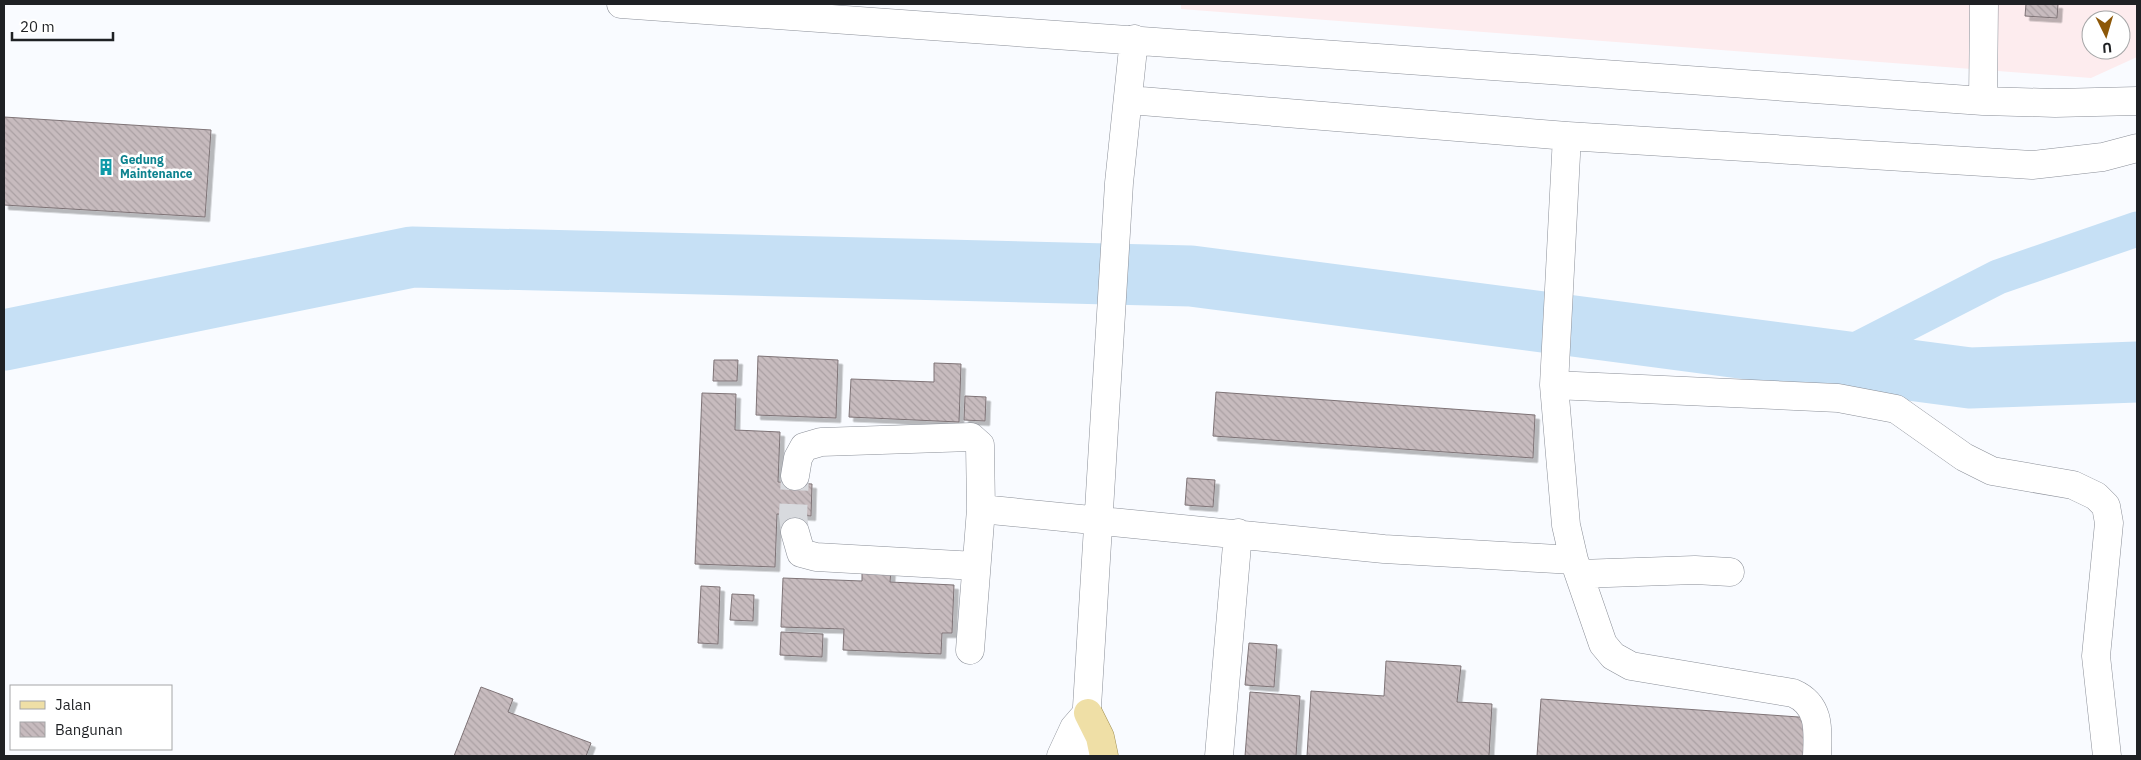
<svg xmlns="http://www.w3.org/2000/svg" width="2141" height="760" font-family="'IBM Plex Sans',sans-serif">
  <defs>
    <pattern id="building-back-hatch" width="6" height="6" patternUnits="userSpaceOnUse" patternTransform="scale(1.25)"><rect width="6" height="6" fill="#c7bbbe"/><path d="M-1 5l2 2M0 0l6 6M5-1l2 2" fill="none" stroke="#aaa0a3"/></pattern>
    <filter id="shadow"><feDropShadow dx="4.5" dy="4.5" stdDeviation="0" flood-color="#0004"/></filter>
  </defs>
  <rect width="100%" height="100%" fill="#f9fbff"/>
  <path fill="#fdecee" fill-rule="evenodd" d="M1181,4H2137V57L2091,78L1181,9ZM2091,20H2121V50H2091Z"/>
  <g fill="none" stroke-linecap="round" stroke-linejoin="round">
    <path stroke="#c6e0f5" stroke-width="35" d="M1836,360L1998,277L2137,229"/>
    <path stroke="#c6e0f5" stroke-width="61" d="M4,340L412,257L1191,276L1970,378L2137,372"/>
  </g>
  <path fill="url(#building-back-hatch)" stroke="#7e7376" filter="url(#shadow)" d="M2026,4H2058L2057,18L2025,16Z
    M4,117L211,130L205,217L4,205Z
    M758,356L838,360L836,418L756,415Z
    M714,360H738L737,381H713Z
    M934,363L961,364L959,422L849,417L851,379L934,382Z
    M1216,392L1535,415L1533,458L1213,436Z
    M702,393L736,394L735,430L780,432L778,482L812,484L811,516L777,514L775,567L695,564Z
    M965,396L986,397L985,421L964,420Z
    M1187,478L1215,480L1213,507L1185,505Z
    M862,569L891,570L890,582L954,585L952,633H942L941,654L843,650L844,629L781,627L783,578L862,581Z
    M701,586L720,587L718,644L698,643Z
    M732,594L754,595L753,621L730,620Z
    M781,632L823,634L822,657L780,655Z
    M1249,643L1277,645L1274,687L1245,685Z
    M1386,661L1461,666L1457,702L1492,704L1489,756H1307L1311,691L1384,696Z
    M481,687L513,699L508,712L591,743L586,756H454Z
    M1250,692L1300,696L1296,756H1245Z
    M1541,699L1813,718L1810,756H1537Z"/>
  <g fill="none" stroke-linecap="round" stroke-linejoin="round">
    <path stroke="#d8dade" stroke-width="28" stroke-dasharray="28 14" stroke-linecap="butt" d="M795,532L793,515L795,476"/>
    <g stroke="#8b8f98" stroke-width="29">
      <path id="minor" d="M621,4L1983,101L2055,103L2137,101
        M1129,100L1567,136L2032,165L2103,157L2137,148
        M1983,101L1984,4
        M1567,136L1554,385L1566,525L1574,560L1603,644L1613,656L1631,666L1793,693C1821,705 1818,731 1817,756
        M1554,385L1838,398L1896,409L1964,457L1992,471L2073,485L2096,496L2106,506L2109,523L2096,656L2107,756
        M795,476L798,458L804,447L821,442L971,437L980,445L981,509L970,650
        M981,509L1384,549L1574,560
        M795,532L801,553L816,557L976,566
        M1579,574L1695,570L1730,572
        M1061,756L1074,728L1087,713
        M1084,756L1119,183L1134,39
        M1219,756L1238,533"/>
    </g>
    <g stroke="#9f8e52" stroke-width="29">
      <path id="major" d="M1088,713L1100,737L1104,756"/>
    </g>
    <use href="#minor" stroke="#fff" stroke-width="28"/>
    <use href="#major" stroke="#efdfa6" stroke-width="28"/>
  </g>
  <defs>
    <g id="building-bare" transform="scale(1.35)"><path d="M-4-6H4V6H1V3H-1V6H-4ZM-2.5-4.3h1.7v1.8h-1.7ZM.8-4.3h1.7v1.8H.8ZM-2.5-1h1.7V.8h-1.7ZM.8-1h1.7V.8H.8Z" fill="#0f9aa8" stroke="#fff" stroke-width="2.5" paint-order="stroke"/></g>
  </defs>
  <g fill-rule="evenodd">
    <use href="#building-bare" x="106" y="167"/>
  </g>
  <g text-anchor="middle" stroke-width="5" stroke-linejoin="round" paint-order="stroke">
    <g font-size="12" font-weight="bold" fill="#0d838f" stroke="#fff" text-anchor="start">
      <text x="120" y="164">Gedung<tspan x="120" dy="14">Maintenance</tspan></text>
    </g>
  </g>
  <rect width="2141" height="760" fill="none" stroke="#1f2124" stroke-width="10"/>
  <rect x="10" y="685" width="162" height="65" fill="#ffffff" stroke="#a5a6a7"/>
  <rect x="20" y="701" width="25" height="8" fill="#efdfa6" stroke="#a5a6a7"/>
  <text x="55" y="710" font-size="15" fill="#1f2124">Jalan</text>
  <rect x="20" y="722" width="25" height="15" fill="url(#building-back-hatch)" stroke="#a5a6a7"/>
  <text x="55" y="735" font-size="15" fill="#1f2124">Bangunan</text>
  <g transform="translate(2106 35) rotate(175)"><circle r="24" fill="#ffffff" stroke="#a5a6a7"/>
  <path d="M0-4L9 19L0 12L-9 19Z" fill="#8d5808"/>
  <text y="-8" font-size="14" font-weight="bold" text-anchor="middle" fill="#1f2124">U</text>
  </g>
  <path d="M12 32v8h101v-8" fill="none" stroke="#1f2124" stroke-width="2.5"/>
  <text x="20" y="32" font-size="15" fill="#1f2124" stroke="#ffffff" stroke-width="4" paint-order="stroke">20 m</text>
</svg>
